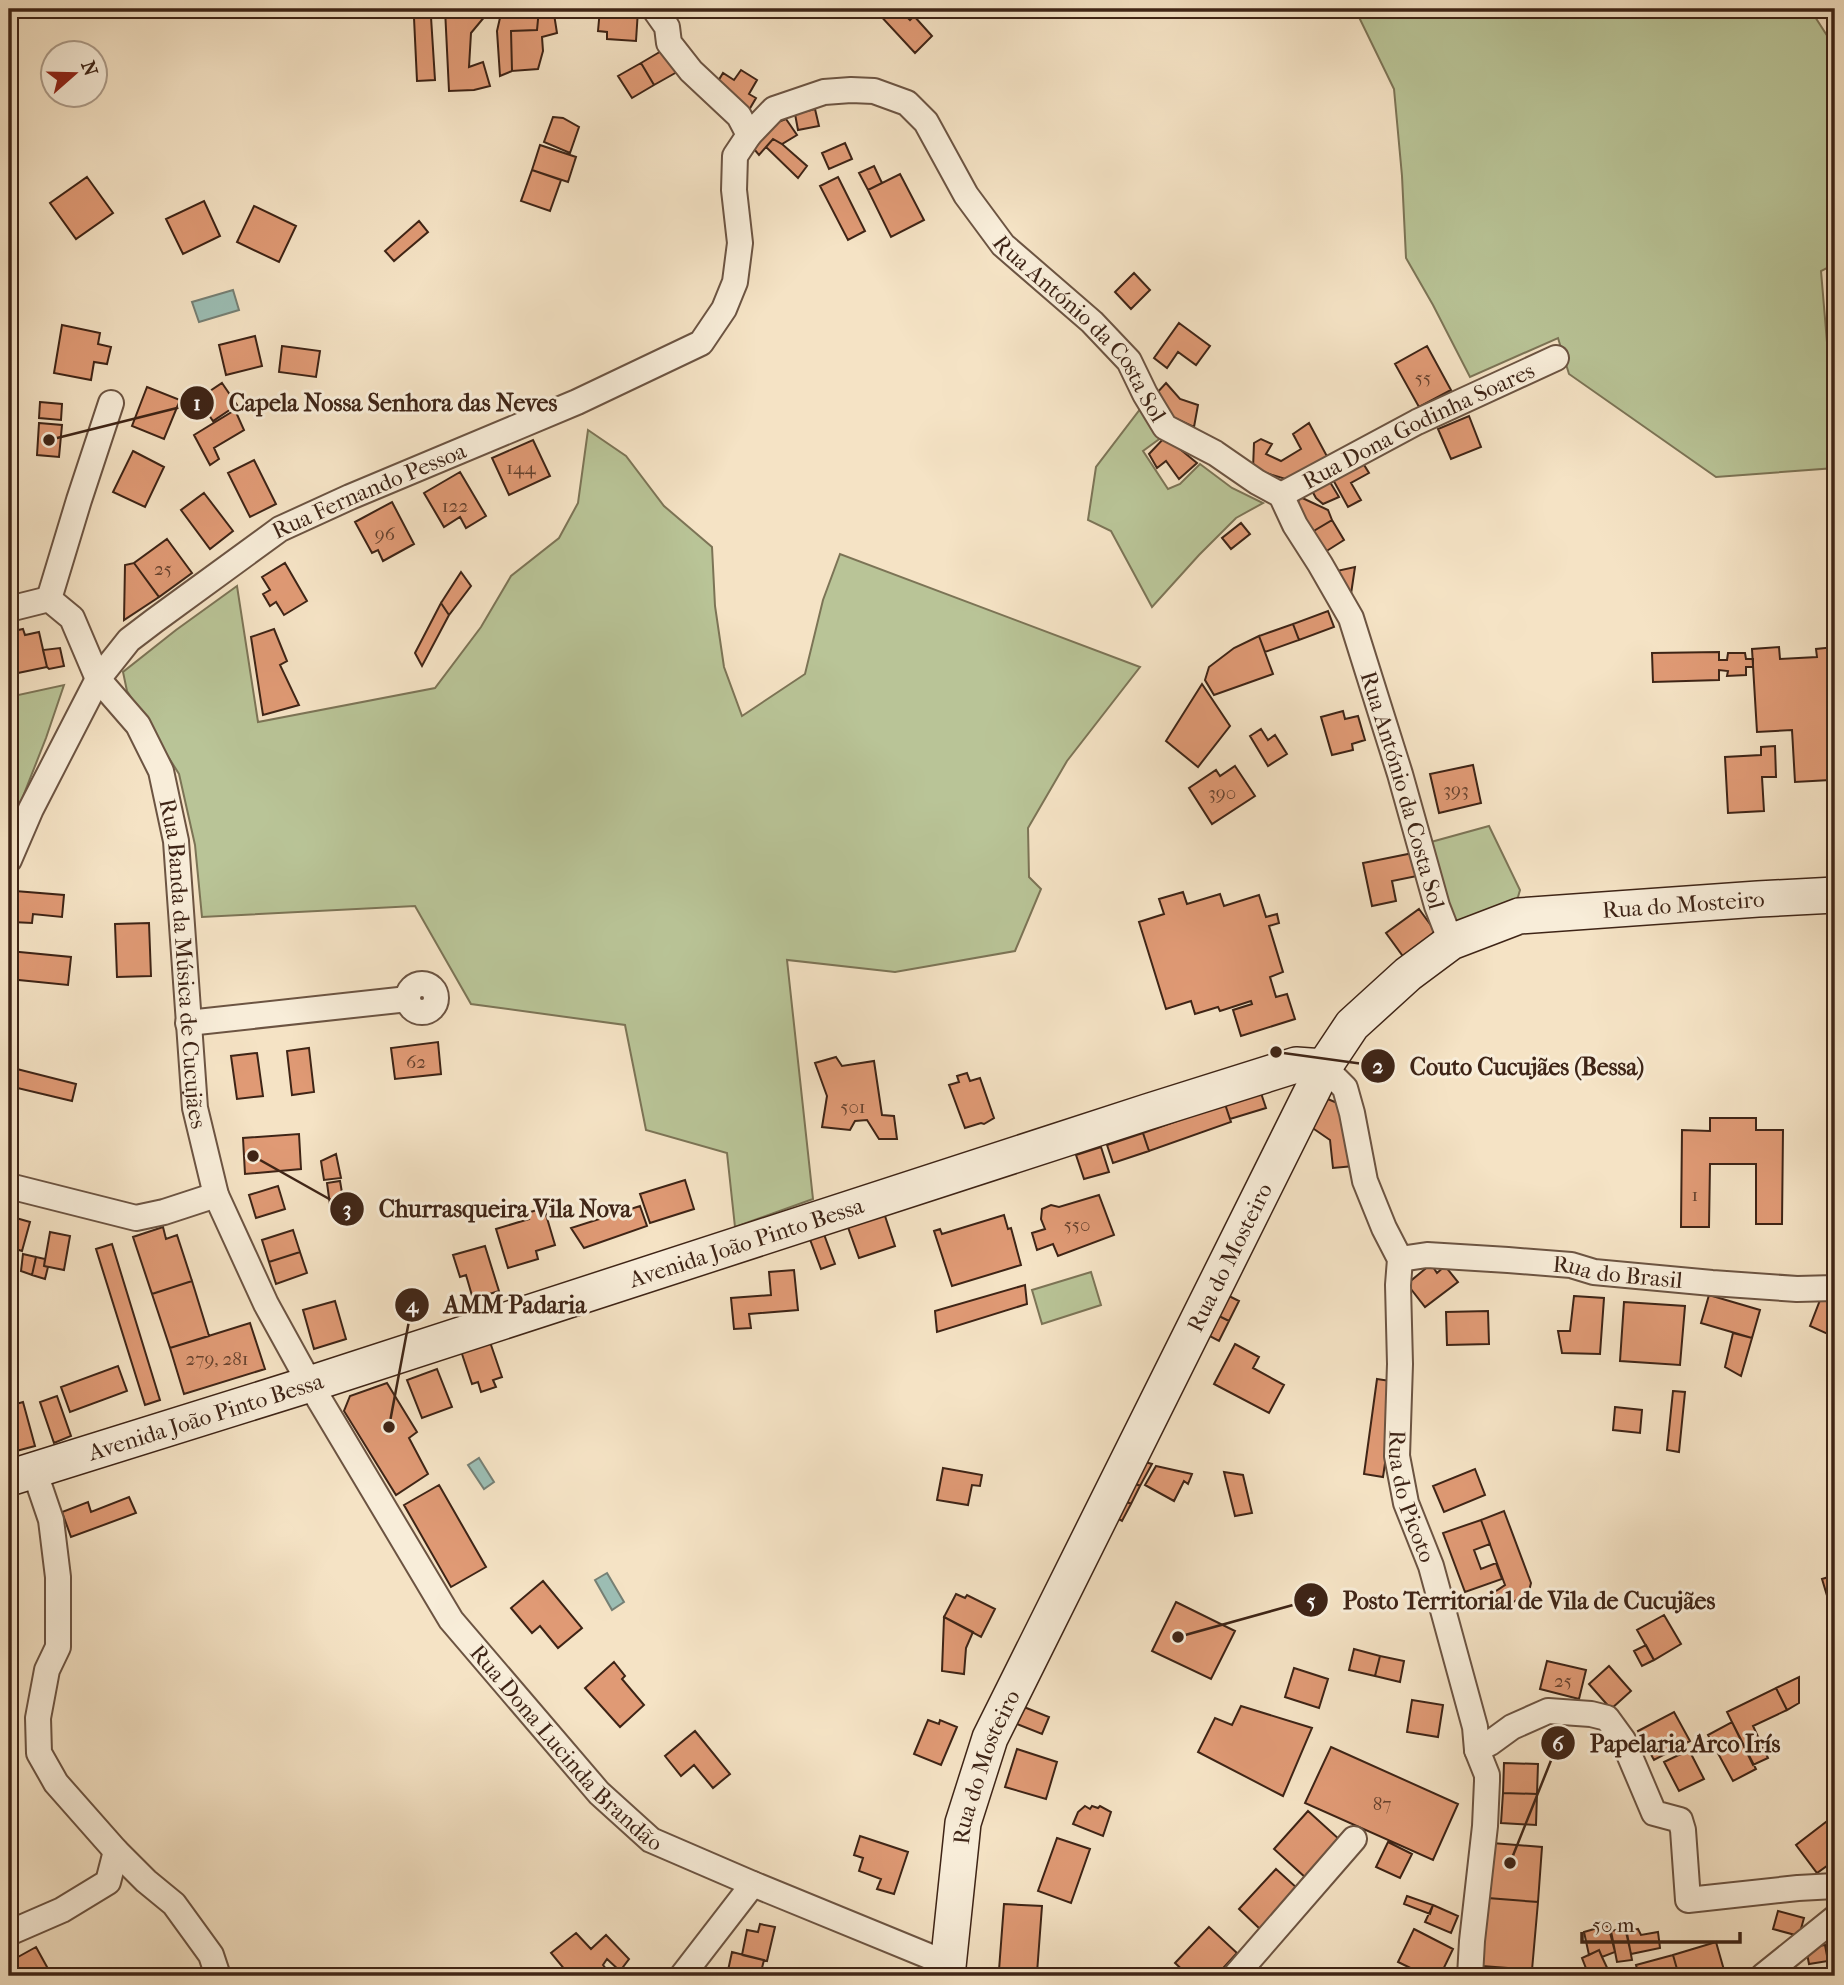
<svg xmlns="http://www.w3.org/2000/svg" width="1844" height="1985" font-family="'IM FELL French Canon',serif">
  <rect width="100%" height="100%" fill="#f5e3c5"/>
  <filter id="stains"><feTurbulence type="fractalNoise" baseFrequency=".00286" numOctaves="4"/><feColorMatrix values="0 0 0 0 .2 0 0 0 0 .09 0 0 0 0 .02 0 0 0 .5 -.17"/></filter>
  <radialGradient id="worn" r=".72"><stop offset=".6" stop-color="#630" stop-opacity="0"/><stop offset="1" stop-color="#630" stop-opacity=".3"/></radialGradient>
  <path fill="#b9c497" stroke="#7c7456" stroke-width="2" d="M1355,9H1810L1835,48V264L1821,271L1835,437V468L1716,477L1569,374L1558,338L1470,377L1433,305L1406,258L1402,176L1394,89Z
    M1141,408L1162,437L1143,451L1168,489L1180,484L1200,464L1232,488L1263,503L1236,518L1199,555L1152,607L1111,531L1088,520L1096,467Z
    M588,430L626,456L664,506L712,547L715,606L724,667L742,716L805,674L823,600L840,554L1140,667L1067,761L1028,828L1029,877L1041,889L1015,951L895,972L787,960L813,1199L735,1227L727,1153L646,1130L625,1025L471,1004L415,906L202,917L195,845L179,774L127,691L123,672L176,630L237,586L258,722L435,688L481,627L511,576L559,538L578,503Z
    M64,685L46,738L9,832V697Z
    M1489,826L1520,890L1518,897L1513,901L1452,923L1431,842Z
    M1091,1272L1101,1305L1042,1324L1032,1290Z"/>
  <path fill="#9cbeb4" stroke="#768075" stroke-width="2" d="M233,290L239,310L199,322L192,302Z
    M479,1458L494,1482L484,1489L468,1465Z
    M607,1573L624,1602L612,1610L595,1580Z"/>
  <path fill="#e09a75" stroke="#3e2416" stroke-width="2" d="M445,9H491L471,33L469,67L483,62L490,86L474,90L449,91Z
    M502,9H539L537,30L511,31L512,71L500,76L497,31Z
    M539,9H560V13L554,14L557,33L542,37L543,51L538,69L512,71L511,31L537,30Z
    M600,9L638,10L636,41L607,39V32L598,31Z
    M879,9H899L910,20L914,16L932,36L915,53L876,11Z
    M431,17L435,80L417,81L414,18Z
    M663,50L677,72L654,85L641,63Z
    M641,63L654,85L632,98L618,76Z
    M741,70L757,80L749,94L756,98L749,110L714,88L723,73L734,80Z
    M815,109L819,126L798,130L795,114Z
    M553,117L563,118L579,127L570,153L544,142Z
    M786,119L797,135L782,144L773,139L759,155L749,143L762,128Z
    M773,139L782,144L807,166L798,178L766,147Z
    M845,143L852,159L829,169L822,153Z
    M540,145L576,157L568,182L532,170Z
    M874,166L882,183L868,190L859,173Z
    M532,170L561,180L550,211L521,201Z
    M900,174L924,220L891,237L868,190Z
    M87,177L113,213L76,239L50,203Z
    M838,177L865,231L848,240L820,186Z
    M204,201L220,236L183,254L166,219Z
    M254,206L296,226L279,262L237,242Z
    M419,221L428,232L394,261L385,251Z
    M1134,273L1150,290L1131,309L1115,292Z
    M1179,323L1210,346L1196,365L1178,352L1167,368L1154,358Z
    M62,325L100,333L98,344L111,347L107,364L94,362L91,380L54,373Z
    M255,336L262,366L226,375L219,345Z
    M282,346L320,351L316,377L279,372Z
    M1427,346L1451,390L1419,407L1395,364Z
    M222,383L237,405L213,421L198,399Z
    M1166,383L1180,399L1198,405L1194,427L1170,416L1155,395Z
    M147,387L180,400L164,439L132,426Z
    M40,402L62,404L61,420L39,418Z
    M235,410L244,430L214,448L219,459L210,465L194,435Z
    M1469,416L1481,447L1451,459L1438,429Z
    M39,423L62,425L59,457L37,455Z
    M1309,423L1329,460L1292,481L1253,469L1254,443L1261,439L1272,444L1266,454L1281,461L1301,449L1293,434Z
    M1165,437L1197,463L1179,479L1166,461L1157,468L1149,454Z
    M533,440L550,476L509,495L492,458Z
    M133,451L164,467L145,507L113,492Z
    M254,460L276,504L250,517L228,473Z
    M1361,460L1369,473L1351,483L1361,500L1348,507L1331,476Z
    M460,472L486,516L466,528L460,517L444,527L424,493Z
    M1327,477L1339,497L1323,504L1316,498L1310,487Z
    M204,493L233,531L210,549L181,510Z
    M1298,496L1328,510L1332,520L1312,532L1299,514Z
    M392,502L414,544L383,561L378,550L372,553L355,522Z
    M1332,520L1344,540L1325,552L1312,532Z
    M1241,523L1250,534L1231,549L1222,538Z
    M167,539L192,573L159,597L134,563Z
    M134,563L159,597L124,620L125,565Z
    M285,563L307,601L284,615L276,602L270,606L263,594L270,590L262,577Z
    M1355,567L1351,594L1332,572Z
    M461,572L471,586L449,615L441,603Z
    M441,603L449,615L422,666L415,653Z
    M1328,611L1334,627L1299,640L1293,624Z
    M1293,624L1299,640L1265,652L1259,636Z
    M23,629L25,635L39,632L47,667L13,674L9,653V632Z
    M274,629L287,661L280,665L299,705L263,715L251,637Z
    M1259,636L1273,674L1214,695L1205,680L1209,667L1234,648Z
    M1779,647L1780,659L1817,657L1816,649L1835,647V746H1828L1830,780L1795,782L1792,730L1757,732L1752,649Z
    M60,648L64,666L49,669L47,667L43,650Z
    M1719,652V660H1727L1728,653H1745L1746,659H1753V667H1746V675L1727,676L1728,671L1719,670V680L1653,682L1652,653Z
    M1202,684L1230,726L1198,767L1166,741Z
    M1343,711L1345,719L1358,716L1365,740L1352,744L1353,750L1332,755L1321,717Z
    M1261,729L1268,740L1275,735L1287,754L1268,766L1250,736Z
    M1775,746L1776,777H1762L1764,811L1728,813L1725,757L1761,755V747Z
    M1473,765L1481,803L1439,813L1430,774Z
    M1235,766L1255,796L1212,824L1189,788L1216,770L1220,776Z
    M1413,853L1417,876L1392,881L1396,901L1372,906L1363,863Z
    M15,891L64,895L62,917L33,914L32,923L12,922Z
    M1183,892L1187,904L1220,894L1224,906L1259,895L1266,917L1277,914L1279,923L1269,926L1283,972L1270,977L1276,997L1287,994L1295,1019L1241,1036L1233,1010L1252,1004L1251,1001L1220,1011L1218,1007L1195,1014L1191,1001L1166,1009L1139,922L1164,914L1159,899Z
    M1419,909L1438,935L1405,959L1386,933Z
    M149,923L151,976L117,977L115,924Z
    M9,951L71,957L68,985L9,979Z
    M9,998L17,1000L9,1033Z
    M438,1042L441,1074L395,1079L391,1048Z
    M309,1048L314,1092L292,1095L287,1051Z
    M257,1053L263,1096L237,1099L231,1056Z
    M836,1057L842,1066L874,1061L882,1115L894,1116L897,1139H879L867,1120L855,1121L850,1130L822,1127L827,1096L815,1063Z
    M9,1067L76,1084L72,1101L9,1086Z
    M967,1073L970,1081L980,1078L994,1118L984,1124L981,1123L965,1128L949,1085L959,1082L957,1076Z
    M1260,1090L1266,1108L1230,1119L1224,1101Z
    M1323,1097L1342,1105L1354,1166L1333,1168L1330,1140L1311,1127Z
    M1225,1104L1231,1122L1149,1151L1143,1133Z
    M1710,1118H1756V1130H1783L1782,1224H1756V1164H1710L1709,1227H1681L1682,1130L1710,1131Z
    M1143,1133L1149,1151L1113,1163L1107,1145Z
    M299,1134L301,1169L245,1174L243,1138Z
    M1101,1147L1109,1172L1084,1179L1076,1155Z
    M336,1154L341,1178L324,1180L321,1161Z
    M685,1180L694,1209L650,1223L640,1194Z
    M340,1181L345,1210L331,1212L327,1183Z
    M278,1186L285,1209L256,1218L249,1195Z
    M1099,1195L1114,1235L1058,1256L1053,1244L1037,1250L1032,1233L1045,1229L1041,1219L1042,1209L1051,1205L1059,1207Z
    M640,1206L647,1226L584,1248L571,1228Z
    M882,1207L895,1246L859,1258L845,1219Z
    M544,1208L555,1245L536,1251L538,1259L508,1268L496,1229L529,1219L527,1213Z
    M1004,1215L1008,1229L1011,1228L1021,1265L952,1286L934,1231L940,1229L942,1234Z
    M9,1216L30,1222L22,1251L9,1247Z
    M163,1227L166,1239L177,1235L192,1281L152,1294L133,1237Z
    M822,1229L835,1264L821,1269L808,1234Z
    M293,1230L300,1252L269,1262L262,1240Z
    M50,1232L70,1236L64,1270L44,1266Z
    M112,1244L160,1400L145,1405L96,1249Z
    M485,1246L499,1291L473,1299L466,1275L460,1277L453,1255Z
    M300,1252L307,1273L276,1284L269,1262Z
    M23,1254L36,1257L32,1275L21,1271Z
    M36,1257L45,1259L44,1266L48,1267L45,1279L32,1275Z
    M1431,1264L1437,1273L1445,1266L1458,1282L1425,1307L1407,1284Z
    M794,1270L798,1310L749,1314L751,1328L734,1329L731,1298L771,1295L769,1272Z
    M192,1281L209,1336L170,1348L152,1294Z
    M1025,1285L1027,1304L937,1332L935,1311Z
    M1225,1294L1239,1301L1229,1321L1215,1314Z
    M1709,1295L1760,1310L1752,1338L1701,1323Z
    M1822,1295L1835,1300V1321L1830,1335L1810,1326Z
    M1574,1296L1604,1298L1600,1354L1562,1353L1558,1331H1570Z
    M335,1301L346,1339L314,1349L303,1310Z
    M1624,1302L1685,1306L1680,1365L1620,1361Z
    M1488,1311L1489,1344L1447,1345L1446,1312Z
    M1215,1314L1229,1321L1219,1341L1204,1333Z
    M250,1323L265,1369L184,1394L170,1348Z
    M1733,1333L1752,1338L1741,1376L1725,1367Z
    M490,1342L502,1377L493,1380L496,1387L481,1392L478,1382L472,1384L461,1351Z
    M1235,1344L1259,1357L1253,1368L1284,1385L1269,1413L1214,1384Z
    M118,1366L127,1391L70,1412L61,1387Z
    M437,1369L452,1407L422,1418L407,1380Z
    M1377,1379L1397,1382L1383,1477L1364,1474Z
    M387,1383L417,1432L409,1438L428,1474L396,1495L344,1411L350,1396Z
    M1673,1391L1685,1392L1679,1452L1667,1450Z
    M57,1396L71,1436L54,1443L40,1402Z
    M23,1402L35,1446L9,1453V1406Z
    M1615,1407L1642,1410L1640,1433L1613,1430Z
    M1134,1459L1152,1464L1140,1486L1124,1478Z
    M1156,1466L1192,1474L1188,1484L1184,1481L1174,1501L1145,1485Z
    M943,1468L982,1475L980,1486L972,1485L968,1505L937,1500Z
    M1475,1469L1485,1495L1444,1512L1433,1486Z
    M1224,1472L1243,1475L1252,1513L1235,1516Z
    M1124,1478L1140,1486L1131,1504L1115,1496Z
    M439,1485L486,1567L451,1587L404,1505Z
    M1115,1496L1131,1504L1122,1521L1107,1513Z
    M129,1497L136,1513L71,1537L62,1512L88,1502L91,1512Z
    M1504,1511L1531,1583L1528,1595L1496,1610L1490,1595L1505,1585L1481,1520Z
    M1481,1520L1490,1544L1474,1550L1481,1569L1496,1563L1502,1579L1465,1592L1443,1533Z
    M1835,1575V1608L1831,1609L1822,1579Z
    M543,1581L582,1628L558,1648L540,1626L532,1633L511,1608Z
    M956,1594L965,1598L967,1595L995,1609L981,1637L944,1617Z
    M1176,1602L1235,1631L1211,1679L1152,1651Z
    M1664,1615L1681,1644L1654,1660L1637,1630Z
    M944,1617L973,1632L966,1648L964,1674L942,1671Z
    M1646,1645L1654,1660L1642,1666L1634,1651Z
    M1354,1649L1380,1656L1375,1676L1349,1670Z
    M1380,1656L1404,1661L1400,1682L1375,1676Z
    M1547,1661L1586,1670L1579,1699L1540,1689Z
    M614,1662L625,1676L622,1679L644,1705L620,1727L585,1688Z
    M1609,1666L1631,1691L1611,1709L1589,1684Z
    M1294,1668L1328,1679L1319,1708L1285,1697Z
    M1799,1677V1703L1787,1710L1776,1688Z
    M1776,1688L1787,1710L1753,1726L1768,1758L1753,1765L1727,1712Z
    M1412,1700L1443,1705L1438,1737L1407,1732Z
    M1019,1705L1049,1717L1042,1734L1012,1722Z
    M1241,1706L1312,1728L1283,1796L1198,1752L1215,1718L1232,1725Z
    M1674,1712L1690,1741L1654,1760L1638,1731Z
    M928,1720L939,1724L940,1720L957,1727L941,1765L914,1754Z
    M1732,1722L1756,1769L1733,1781L1708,1735Z
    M695,1731L730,1774L713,1788L694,1765L681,1776L665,1756Z
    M1331,1747L1458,1804L1433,1860L1305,1803Z
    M1017,1749L1057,1762L1046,1799L1005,1787Z
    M1689,1750L1704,1779L1679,1791L1664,1762Z
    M1504,1763L1538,1764L1537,1794L1503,1793Z
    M1503,1793L1537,1794L1536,1825L1501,1823Z
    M1085,1806L1090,1809L1092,1806L1098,1808L1100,1806L1111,1812L1103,1836L1073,1824L1078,1812Z
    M1308,1811L1340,1840L1306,1878L1274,1849Z
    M1835,1815V1860L1817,1873L1796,1845Z
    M860,1836L908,1852L894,1894L877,1889L881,1879L859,1871L863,1858L854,1855Z
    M1057,1838L1090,1849L1071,1903L1038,1891Z
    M1388,1842L1412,1854L1400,1878L1376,1867Z
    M1492,1843L1542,1847L1538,1902L1488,1898Z
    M1276,1869L1298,1889L1260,1929L1239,1909Z
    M1407,1896L1433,1905L1430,1914L1404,1904Z
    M1488,1898L1538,1902L1532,1970L1482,1966Z
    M1004,1904L1042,1906L1037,1973L999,1970Z
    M1433,1905L1458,1916L1451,1933L1425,1922Z
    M1778,1911L1804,1918L1799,1936L1773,1929Z
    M760,1924L775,1927L767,1961L742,1955L747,1930L758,1932Z
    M1608,1925L1615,1952L1602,1957L1599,1950L1589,1955L1584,1932Z
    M1209,1927L1237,1953L1216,1976H1189L1175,1963Z
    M1626,1928L1632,1960L1617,1962L1611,1931Z
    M1414,1929L1453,1949L1440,1976H1427L1398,1962Z
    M1638,1929L1641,1935L1658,1932L1660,1948L1631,1954L1626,1932Z
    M576,1933L591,1949L606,1935L629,1959L620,1971L607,1959L603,1965L611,1975L609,1976H570L551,1953Z
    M1835,1939V1959L1832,1960L1829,1940Z
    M1716,1942L1724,1970L1701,1976H1679L1673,1955Z
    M1825,1945L1828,1961L1809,1964L1806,1948Z
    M36,1947L52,1976H9V1962Z
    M1599,1950L1602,1957L1611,1976H1589L1582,1958Z
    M732,1952L764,1960L760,1976L727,1975Z
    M1673,1955L1679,1976H1639L1636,1965Z
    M1482,1966L1507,1968L1506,1976H1481Z
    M1507,1968L1541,1971L1542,1976H1506Z"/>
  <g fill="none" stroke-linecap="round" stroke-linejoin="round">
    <g stroke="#6c5442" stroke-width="28">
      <g id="street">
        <path id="s1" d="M655,10L667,27L669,43L691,71L739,116L749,135L774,109L824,92L851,90L874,91L907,103L926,122L966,195L1003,245L1092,322L1129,361L1145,394L1165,427L1215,453L1257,482L1281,495L1295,525L1320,564L1351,618L1400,774L1437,906L1451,942"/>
        <path id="s2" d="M1281,495L1417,422L1556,358"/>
        <path d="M49,599L79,500L111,403"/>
        <path id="s3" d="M9,609L49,599L72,618L98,679L138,725L161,771L176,841L195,1108L216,1195L266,1304L310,1384L451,1620L599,1793L651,1840L753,1884L948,1964"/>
        <path id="s4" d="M9,860L31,809L98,679L129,640L154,621L280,529L350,497L577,402L701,343L724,309L735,282L740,243L734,190L735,156L749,135"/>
        <circle cx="422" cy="998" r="14"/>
        <path d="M188,1023L408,999"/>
        <path id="s5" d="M1324,1067L1345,1088L1352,1113L1365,1181L1384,1228L1400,1259L1398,1285L1400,1364L1397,1456L1406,1503L1431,1566L1475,1727L1477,1750L1487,1775V1781L1485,1826L1472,1941L1470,1976"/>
        <path d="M9,1186L136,1218L164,1212L216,1195"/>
        <path id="s6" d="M1400,1259L1427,1255L1508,1260L1571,1265L1594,1272L1712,1283L1797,1289L1835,1288"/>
        <path d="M34,1470L51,1520L58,1577V1647L47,1670L38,1718L39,1753L56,1783L116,1851L146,1881L174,1904L211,1955L218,1976"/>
        <path d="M1477,1750L1490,1743L1512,1727L1548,1711L1591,1714L1607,1718L1623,1740L1654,1813L1680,1820L1683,1830L1688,1900L1798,1888L1835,1886"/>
        <path d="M9,1933L62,1910L108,1882L116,1851"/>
        <path d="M682,1976L753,1884"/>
        <path d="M1235,1976L1354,1839"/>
        <path d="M1763,1976L1835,1918"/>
      </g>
    </g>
    <g stroke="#3e2416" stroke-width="38">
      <g id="secondary">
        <path id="s7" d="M9,1478L310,1384L1147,1112L1296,1065L1324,1067"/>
        <path id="s8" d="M947,1976L963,1823L990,1738L1324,1067L1352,1025L1408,974L1451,942L1519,916L1758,899L1835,895"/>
      </g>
    </g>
    <use href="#street" stroke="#f8edd9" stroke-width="24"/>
    <use href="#secondary" stroke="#f8edd9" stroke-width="35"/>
  </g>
  <g text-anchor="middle" stroke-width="6" stroke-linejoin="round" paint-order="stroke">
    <g font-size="19" fill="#66422e">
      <text x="1423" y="384">55</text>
      <text x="521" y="474">144</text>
      <text x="455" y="512">122</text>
      <text x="385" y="540">96</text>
      <text x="163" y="575">25</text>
      <text x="1456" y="796">393</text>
      <text x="1222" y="799">390</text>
      <text x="416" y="1068">62</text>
      <text x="853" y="1113">501</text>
      <text x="1695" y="1201">1</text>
      <text x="1077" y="1231">550</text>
      <text x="217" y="1365">279, 281</text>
      <text x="1563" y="1687">25</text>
      <text x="1382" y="1810">87</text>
    </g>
    <g font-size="23" fill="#3e2416" stroke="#f8edd9">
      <text dy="8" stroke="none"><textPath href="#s1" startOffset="621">Rua António da Costa Sol</textPath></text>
      <text dy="8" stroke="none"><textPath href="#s2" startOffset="154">Rua Dona Godinha Soares</textPath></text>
      <text dy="8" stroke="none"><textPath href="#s4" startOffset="536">Rua Fernando Pessoa</textPath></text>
      <text dy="8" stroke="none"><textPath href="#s1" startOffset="1209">Rua António da Costa Sol</textPath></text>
      <text dy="8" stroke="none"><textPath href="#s8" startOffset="1410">Rua do Mosteiro</textPath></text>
      <text dy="8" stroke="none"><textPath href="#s3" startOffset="444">Rua Banda da Música de Cucujães</textPath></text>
      <text dy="8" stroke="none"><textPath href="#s7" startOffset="774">Avenida João Pinto Bessa</textPath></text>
      <text dy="8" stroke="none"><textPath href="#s8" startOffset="780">Rua do Mosteiro</textPath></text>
      <text dy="8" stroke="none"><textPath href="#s6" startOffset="219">Rua do Brasil</textPath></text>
      <text dy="8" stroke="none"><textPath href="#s7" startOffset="206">Avenida João Pinto Bessa</textPath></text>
      <text dy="8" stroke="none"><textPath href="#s5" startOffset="450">Rua do Picoto</textPath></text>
      <text dy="8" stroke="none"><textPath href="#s3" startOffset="1337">Rua Dona Lucinda Brandão</textPath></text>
      <text dy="8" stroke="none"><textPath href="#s8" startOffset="214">Rua do Mosteiro</textPath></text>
    </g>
  </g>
  <path fill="none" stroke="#3e2416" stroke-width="2.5" d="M49 440L197 403M1276 1052L1378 1066M253 1156L347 1209M389 1427L412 1305M1178 1637L1311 1600M1510 1863L1558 1743"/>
  <g fill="#3e2416" stroke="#f8edd9" stroke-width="2.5">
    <circle cx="49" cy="440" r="7"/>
    <circle cx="1276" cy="1052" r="7"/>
    <circle cx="253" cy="1156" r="7"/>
    <circle cx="389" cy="1427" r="7"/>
    <circle cx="1178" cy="1637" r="7"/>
    <circle cx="1510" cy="1863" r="7"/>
    <circle cx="197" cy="403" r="18"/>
    <circle cx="1378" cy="1066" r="18"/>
    <circle cx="347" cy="1209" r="18"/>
    <circle cx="412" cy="1305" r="18"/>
    <circle cx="1311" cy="1600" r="18"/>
    <circle cx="1558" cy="1743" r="18"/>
  </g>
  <g font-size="21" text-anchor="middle" font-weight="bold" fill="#fff">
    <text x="197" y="410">1</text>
    <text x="1378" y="1073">2</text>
    <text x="347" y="1216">3</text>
    <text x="412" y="1312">4</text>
    <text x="1311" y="1608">5</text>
    <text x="1558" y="1751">6</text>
  </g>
  <g font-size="24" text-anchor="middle" font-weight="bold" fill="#3e2416" stroke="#f8edd9" stroke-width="6" stroke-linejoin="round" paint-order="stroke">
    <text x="393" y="411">Capela Nossa Senhora das Neves</text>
    <text x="1527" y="1075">Couto Cucujães (Bessa)</text>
    <text x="505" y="1217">Churrasqueira Vila Nova</text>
    <text x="515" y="1313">AMM Padaria</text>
    <text x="1529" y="1609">Posto Territorial de Vila de Cucujães</text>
    <text x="1685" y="1752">Papelaria Arco Irís</text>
  </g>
  <rect width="1844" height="1985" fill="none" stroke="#f5e3c5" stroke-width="35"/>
  <rect x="10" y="10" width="1823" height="1964" fill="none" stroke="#3e2416" stroke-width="3.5"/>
  <rect x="18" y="18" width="1809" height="1950" fill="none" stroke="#3e2416" stroke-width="2"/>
  <g transform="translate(74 74) rotate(70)"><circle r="33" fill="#f8edd9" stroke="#ae9d8b" stroke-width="2"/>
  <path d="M0-5L12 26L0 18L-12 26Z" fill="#8f2418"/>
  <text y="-10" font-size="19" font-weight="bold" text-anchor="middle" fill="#3e2416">N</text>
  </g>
  <path d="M1582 1932v10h158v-10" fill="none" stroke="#3e2416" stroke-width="3.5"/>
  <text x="1592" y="1932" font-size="21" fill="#3e2416" stroke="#f8edd9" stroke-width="5" paint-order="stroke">50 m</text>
  <rect width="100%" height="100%" filter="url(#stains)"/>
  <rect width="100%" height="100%" fill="url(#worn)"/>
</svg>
